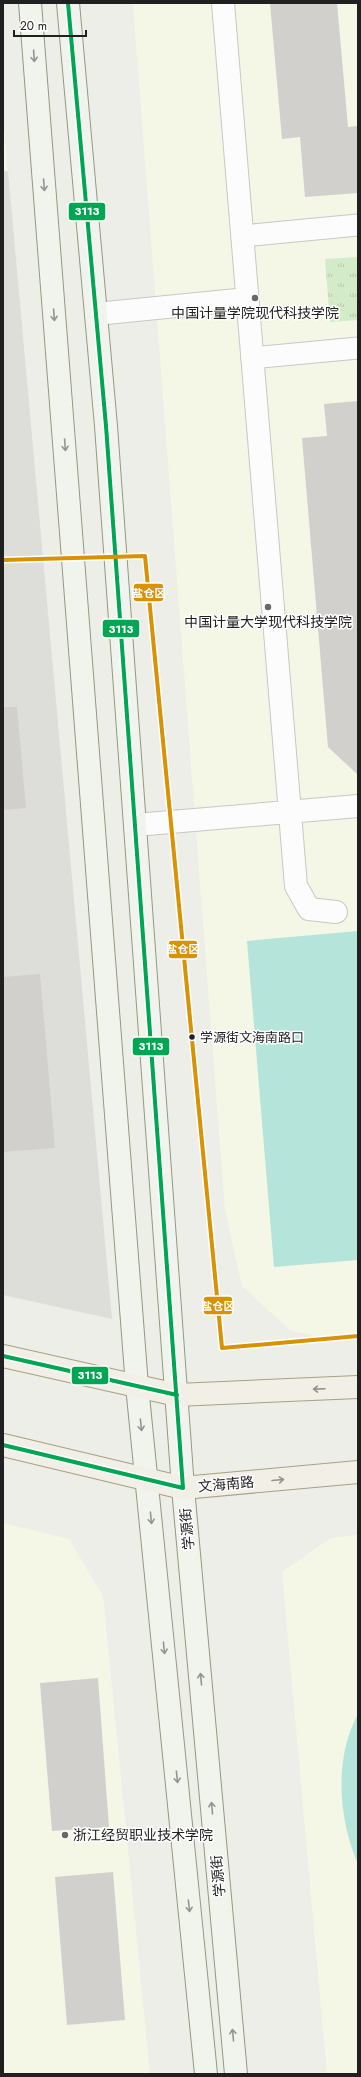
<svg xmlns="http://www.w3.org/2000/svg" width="361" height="2077" font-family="Jost,'Noto Sans SC',sans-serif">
  <defs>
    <pattern id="grass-tufts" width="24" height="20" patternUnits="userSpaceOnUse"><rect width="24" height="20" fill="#d4ebc9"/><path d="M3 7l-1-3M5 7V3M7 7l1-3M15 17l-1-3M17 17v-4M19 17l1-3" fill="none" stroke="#b6c9ac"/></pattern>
  </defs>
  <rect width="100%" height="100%" fill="#eeeee9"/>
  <path fill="#ddddda" d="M3 112 8 171 112 1319 3 1295Z"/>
  <path fill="#f4f7e5" d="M133 3H358V1339L336 1341 291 1331 242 1286 225 1210Z
    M3 112 8 171H3Z
    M3 1523 69 1539 103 1596 150 2074H3Z
    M358 1535V2074H327L282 1572 331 1538Z"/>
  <path fill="url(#grass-tufts)" d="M358 257V320L330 322 325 259Z"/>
  <path fill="#b5e5da" d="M358 931V1260L274 1267 247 941Z
    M358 1714V1864C338 1818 334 1758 358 1714Z"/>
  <path fill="#d1d0cc" d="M270 3H337L348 127 358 126V193L305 197 300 137 282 139Z
    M358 401V775L328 747 302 438 327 436 324 404Z
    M3 707H17L26 808 3 810Z
    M40 974 55 1148 3 1152V977Z
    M98 1678 109 1827 52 1831 40 1683Z
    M113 1872 125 2020 67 2025 55 1877Z"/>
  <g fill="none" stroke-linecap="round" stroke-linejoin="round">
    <defs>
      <path id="pedestrian" d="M242 236 358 225
        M252 358 358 348"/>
      <path id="minor" d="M223 3 296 886 309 909 336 912
        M96 314 247 299
        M135 825 358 806"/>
      <path id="secondary" d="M30 3 137 1386 206 2074
        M68 3 106 426 183 1488 236 2074"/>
      <path id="primary" d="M3 1356 177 1395 358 1387
        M3 1445 183 1488 358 1472"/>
    </defs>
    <use href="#pedestrian" stroke="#c7c7c5" stroke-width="23"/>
    <use href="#minor" stroke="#c7c7c5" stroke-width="24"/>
    <use href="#secondary" stroke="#929980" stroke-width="24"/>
    <use href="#primary" stroke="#a5a185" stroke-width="24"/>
    <use href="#pedestrian" stroke="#fcfcfc" stroke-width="21"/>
    <use href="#minor" stroke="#fcfcfc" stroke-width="22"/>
    <use href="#secondary" stroke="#f1f4ec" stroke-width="22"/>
    <use href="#primary" stroke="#f1efe6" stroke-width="22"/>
    <defs>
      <path id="bus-1" d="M3 1356 177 1395
        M3 1445 183 1488 106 426 68 3"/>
      <path id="bus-2" d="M3 560 145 556 222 1348 358 1336"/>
    </defs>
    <use href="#bus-1" stroke="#fff" stroke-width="7"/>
    <use href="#bus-2" stroke="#fff" stroke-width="7"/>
    <use href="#bus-1" stroke="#00a651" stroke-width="4"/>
    <use href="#bus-2" stroke="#d79205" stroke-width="4"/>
  </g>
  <defs><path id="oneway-shaft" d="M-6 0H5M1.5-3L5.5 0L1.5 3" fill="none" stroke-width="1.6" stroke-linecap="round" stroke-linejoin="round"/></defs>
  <g stroke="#939590">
    <use href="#oneway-shaft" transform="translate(34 56) rotate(86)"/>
    <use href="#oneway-shaft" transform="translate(44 185) rotate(86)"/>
    <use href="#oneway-shaft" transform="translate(54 315) rotate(86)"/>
    <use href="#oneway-shaft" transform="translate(65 445) rotate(86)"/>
    <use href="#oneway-shaft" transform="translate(141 1425) rotate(84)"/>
    <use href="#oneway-shaft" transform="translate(151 1518) rotate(84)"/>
    <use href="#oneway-shaft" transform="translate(164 1648) rotate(84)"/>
    <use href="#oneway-shaft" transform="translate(201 1679) rotate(-95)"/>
    <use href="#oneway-shaft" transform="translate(177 1777) rotate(84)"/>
    <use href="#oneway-shaft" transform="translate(212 1808) rotate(-95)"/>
    <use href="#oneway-shaft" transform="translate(189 1906) rotate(84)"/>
    <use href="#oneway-shaft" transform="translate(233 2035) rotate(-95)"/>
  </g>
  <g stroke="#93928d">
    <use href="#oneway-shaft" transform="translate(319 1389) rotate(178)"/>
    <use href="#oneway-shaft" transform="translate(278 1480) rotate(-5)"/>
  </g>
  <g fill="#686866" stroke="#fff" stroke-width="1.5">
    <circle cx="255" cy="298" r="4"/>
    <circle cx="268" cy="607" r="4"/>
    <circle cx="65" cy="1835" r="4"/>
  </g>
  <circle fill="#202020" stroke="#fff" stroke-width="1.5" cx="192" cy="1037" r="3.5"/>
  <g text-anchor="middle" stroke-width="3" stroke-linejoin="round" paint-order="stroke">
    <g font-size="13" fill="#202020" stroke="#fff" text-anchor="start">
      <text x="200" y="1042">学源街文海南路口</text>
    </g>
    <g font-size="14" fill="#202020" stroke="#fff">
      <text x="255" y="318">中国计量学院现代科技学院</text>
      <text x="268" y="627">中国计量大学现代科技学院</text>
      <text x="73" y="1840" text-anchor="start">浙江经贸职业技术学院</text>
    </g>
    <g font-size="14" fill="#202020" stroke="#fff">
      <text transform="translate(226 1484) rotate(-5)" y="5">文海南路</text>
      <text transform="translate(187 1529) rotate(-95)" y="5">学源街</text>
      <text transform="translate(218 1876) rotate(-95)" y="5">学源街</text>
    </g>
  </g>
  <g stroke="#fff" stroke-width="1.5">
    <rect x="68" y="202" width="38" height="19" rx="4" fill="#00a651"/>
    <rect x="133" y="583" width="31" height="19" rx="4" fill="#d79205"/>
    <rect x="102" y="619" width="38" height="19" rx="4" fill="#00a651"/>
    <rect x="168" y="940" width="30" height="19" rx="4" fill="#d79205"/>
    <rect x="132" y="1037" width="38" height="19" rx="4" fill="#00a651"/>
    <rect x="203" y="1296" width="30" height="19" rx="4" fill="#d79205"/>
    <rect x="71" y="1366" width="38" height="19" rx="4" fill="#00a651"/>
  </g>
  <g font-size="11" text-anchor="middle" font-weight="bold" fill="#fff">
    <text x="87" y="215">3113</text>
    <text x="149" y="597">盐仓区</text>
    <text x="121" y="633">3113</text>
    <text x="183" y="953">盐仓区</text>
    <text x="151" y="1050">3113</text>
    <text x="218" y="1310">盐仓区</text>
    <text x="90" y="1379">3113</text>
  </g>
  <rect width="361" height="2077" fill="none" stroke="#202020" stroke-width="8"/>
  <path d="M14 30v6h72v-6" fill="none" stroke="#202020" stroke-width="2"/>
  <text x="20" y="30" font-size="12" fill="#202020" stroke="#ffffff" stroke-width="3" paint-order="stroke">20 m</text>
</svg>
